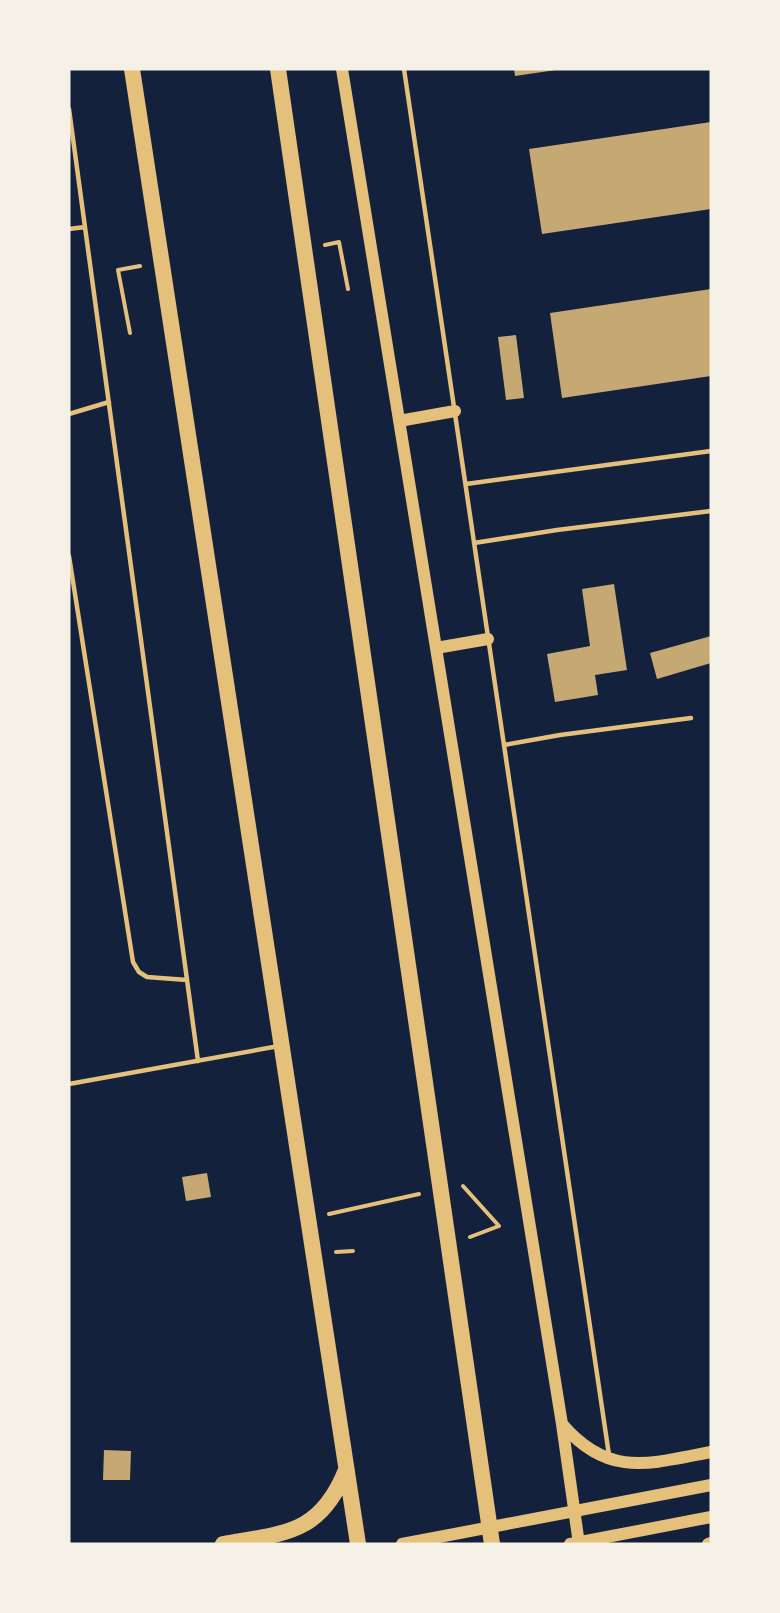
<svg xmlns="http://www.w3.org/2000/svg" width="780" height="1613" font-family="Helvetica,sans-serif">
  <rect width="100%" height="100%" fill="#14213d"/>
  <path fill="#c6a872" d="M514 69H555L556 70 515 76Z
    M711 122V209L542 234 529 149Z
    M711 289V376L562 398 550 313Z
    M516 335 524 398 506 400 498 337Z
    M614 584 627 670 595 675 598 695 555 702 547 654 590 646 582 589Z
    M711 636V663L657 679 650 653Z
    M207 1173 211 1197 186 1201 182 1177Z
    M104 1450 131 1451 130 1480H103Z"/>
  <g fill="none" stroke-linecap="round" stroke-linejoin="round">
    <path stroke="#e5c07b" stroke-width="4" d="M325 245 339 242 348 289
      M130 333 118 270 140 266
      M463 1186 499 1226 470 1237
      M329 1214 419 1194
      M336 1252 353 1251"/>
    <path stroke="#e5c07b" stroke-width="4.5" d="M404 69 609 1455
      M69 109 198 1061
      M69 229 85 227
      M69 414 109 402
      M466 484 711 451
      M474 543 557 530 711 511
      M69 556 133 962 139 972 147 977 187 980
      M504 745 560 735 691 718
      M69 1084 279 1046"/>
    <path stroke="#e5c07b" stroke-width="12" d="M342 69 562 1424 579 1544
      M399 421 455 411
      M436 648 488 639
      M562 1424C608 1478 649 1464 711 1452
      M402 1544 711 1485
      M570 1544 711 1517
      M708 1544 711 1543"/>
    <path stroke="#e5c07b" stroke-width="16" d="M132 69 358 1544
      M278 69 492 1544
      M223 1544C284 1533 320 1535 346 1470"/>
  </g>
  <rect width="780" height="1613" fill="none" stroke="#f6f1e7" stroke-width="141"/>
</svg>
